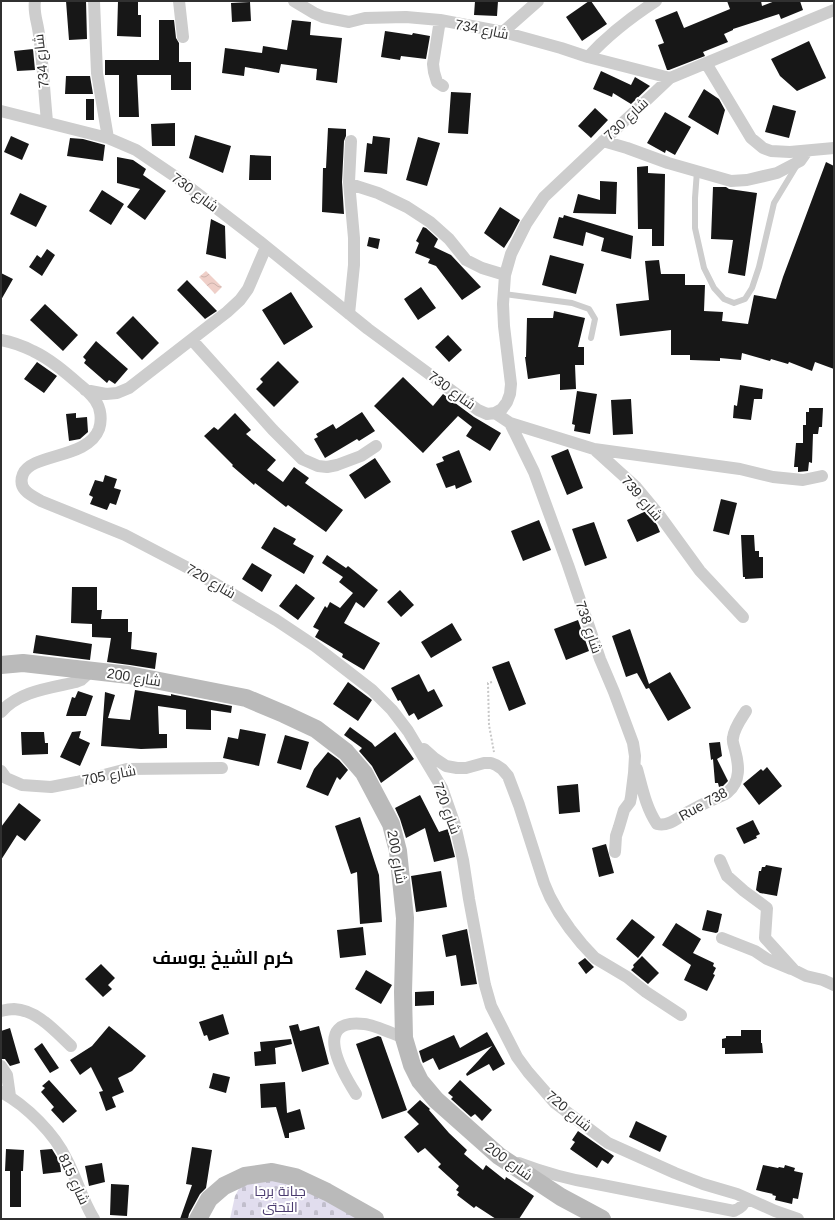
<svg xmlns="http://www.w3.org/2000/svg" width="835" height="1220" font-family="Arial,Cairo,sans-serif">
  <defs>
    <pattern id="cemetery-stones" width="16" height="16" patternUnits="userSpaceOnUse"><rect width="16" height="16" fill="#e1ddee"/><path d="M2 7V4a2 2 0 0 1 4 0v3zM10 15v-3a2 2 0 0 1 4 0v3z" fill="#c1becc"/></pattern>
    <pattern id="water-waves" width="16" height="10" patternUnits="userSpaceOnUse"><rect width="16" height="10" fill="#efcfc8"/><path d="M0 5q4-4 8 0t8 0" fill="none" stroke="#cdb2ac"/></pattern>
  </defs>
  <rect width="100%" height="100%" fill="#fff"/>
  <path fill="url(#cemetery-stones)" d="M255 1180 294 1181 362 1219H230L235 1196 241 1185Z"/>
  <path fill="url(#water-waves)" d="M206 271 222 287 215 294 199 277Z"/>
  <path fill="#171717" d="M66 1H86L87 39 69 40Z
    M118 1H138V15H141V37L117 36Z
    M475 1H498L497 16 474 15Z
    M589 1H591L607 24 582 41 566 17Z
    M727 1H761L762 6 775 1H800L803 10 781 19 779 14 733 29V30L724 34 728 42 703 52 705 56 669 70H667L658 45 664 43 655 20 677 11 684 28 730 9Z
    M250 2 251 21 232 22 231 3Z
    M159 20H174L176 38 179 43V62H191V90H171V75H137L139 117H119V75H105V60H159Z
    M292 20 311 22 310 35 342 38 337 83 316 80 317 69 281 64 279 73 245 67 244 76 222 73 225 48 262 53 263 46 287 50Z
    M385 31 412 35 413 33 430 36 426 59 401 56 400 60 381 57Z
    M809 41 826 78 797 91 780 76 771 59Z
    M33 49 35 70 17 71 14 51Z
    M601 71 631 85 635 77 650 86 631 104 613 93 612 97 593 89Z
    M66 76H90L93 94H65Z
    M704 89 719 99 725 110 718 135 688 117Z
    M451 92 471 93 468 134 448 133Z
    M86 99H94V120H86Z
    M773 105 796 111 789 138 765 132Z
    M595 108 608 120 591 138 578 126Z
    M665 112 691 127 675 155 666 150 665 153 647 143Z
    M175 123V146H152L151 124Z
    M328 128 346 129V136L344 141 342 182 344 214 322 212 323 168H326Z
    M195 135 231 146 223 173 189 158Z
    M11 136 29 144 22 160 4 152Z
    M373 136 390 138 387 174 364 172 367 143 372 144Z
    M418 137 440 143 427 186 406 180Z
    M70 138 83 139 105 145 103 161 67 156Z
    M250 155 271 156V180H249Z
    M117 157 133 160 146 169 143 175 166 191 145 220 127 207 140 189 117 183Z
    M826 162 834 166V369L815 362 812 371 789 362 788 364 771 359 770 361 742 353 741 360 720 358V361L690 360V355H671V330L620 336 616 304 649 300 645 261 659 260 661 274H685V285H705L704 311 723 312 722 321 748 324 754 295 776 299 783 277Z
    M648 166V173L665 174 664 246H652V229H638L637 167Z
    M600 181 617 182 616 214 573 213 578 194 600 200Z
    M713 187H726L729 189 757 193 745 276 728 273 733 240 711 239Z
    M102 190 124 204 111 225 89 211Z
    M20 193 47 206 36 227 10 214Z
    M500 207 520 220 511 237 504 248 484 233Z
    M564 215 633 236 631 259 601 251 604 238 586 232 583 246 553 238 559 217 563 218Z
    M211 219 225 226 226 259 206 254Z
    M423 227 426 228 438 239 434 247 451 255 481 287 462 300 436 266 428 263 430 259 415 253 419 243 416 241Z
    M369 237 380 239 378 249 367 246Z
    M47 249 55 255 42 276 29 267 37 255 41 258Z
    M550 255 584 264 576 294 542 285Z
    M1 273 13 279 1 300Z
    M187 280 217 311 205 319 177 290Z
    M421 287 436 308 418 320 404 299Z
    M291 292 313 327 284 345 262 310Z
    M45 304 78 335 63 351 30 320Z
    M554 311 585 318 578 347H584V365H575L576 389 560 390V374L528 379 525 357H526L527 318H553Z
    M133 316 159 343 142 360 116 333Z
    M448 335 462 350 449 362 435 347Z
    M96 341 128 369 115 384 109 380 107 383 84 363 86 360 83 357Z
    M278 361 299 382 274 407 256 389 263 382 260 379Z
    M37 362 57 376 44 393 24 379Z
    M403 377 433 406 443 394 474 417 501 433 490 451 466 436 472 427 458 416 423 453 374 406Z
    M740 385 763 389 762 399H754L751 420 733 418 734 405 737 406Z
    M577 391 597 394 590 434 574 431 575 425 572 424Z
    M631 399 633 434 613 435 611 400Z
    M809 408H823L822 427H819L818 434H813L812 463 809 462 808 471 798 472V467H794L796 443H803V425H806V412H809Z
    M362 412 375 431 359 441 357 439 325 458 314 439 318 437 316 434 333 424 336 429Z
    M76 413V418L87 417 88 432 80 439 69 441 66 414Z
    M235 413 251 430 246 434 276 460 267 470 283 482 294 467 309 478 305 483 343 510 326 532 288 505 286 507 255 483 254 485 232 466 233 465 204 436 214 427 218 430Z
    M568 449 583 488 567 495 551 456Z
    M459 450 472 482 456 489 455 485 446 488 436 464 444 461 442 457Z
    M375 458 391 482 365 499 349 475Z
    M105 475 117 479 114 488 121 490 116 505 110 503 107 510 90 504 93 497 89 495 95 480 103 482Z
    M721 499 737 503 729 535 713 531Z
    M646 511 657 525 660 532 637 542 627 520Z
    M539 520 551 550 523 561 511 531Z
    M594 522 607 558 585 566 572 529Z
    M274 527 296 539 293 544 314 556 304 574 261 548Z
    M741 535H754L755 551H759V557H763V578L745 579V577H743Z
    M327 555 346 568 348 566 378 590 364 608 356 602 344 623 380 643 364 670 342 657 343 654 315 637 319 630 313 627 325 606 327 608 330 602 340 608 353 593 339 582 343 577 322 563Z
    M252 563 272 575 262 592 242 579Z
    M296 584 315 598 298 620 279 606Z
    M72 587H97V610H102L101 619H128V632H132L131 649 157 653 155 669 130 665 107 662 111 638 92 637V624L71 623Z
    M400 590 414 605 401 617 387 602Z
    M578 620 589 651 566 660 554 629Z
    M452 623 462 640 431 658 421 642Z
    M630 629 649 684 670 672 691 708 668 721 649 688 646 689 637 673 626 677 612 636Z
    M36 635 92 644 90 660 33 653Z
    M509 661 526 704 509 711 492 667Z
    M419 674 428 692 434 689 443 706 418 720 414 713 409 716 400 700 398 701 391 688Z
    M348 682 372 700 358 721 333 704Z
    M135 690 171 696V694L175 695 232 706 231 713 211 710V730L186 729V710L158 706 159 734H167V748L141 749 101 746 105 692 115 695 108 718 130 720Z
    M78 691 93 696 86 716H66L72 697 75 698Z
    M350 727 372 743 375 747 395 732 414 759 381 783 372 766 359 751 362 748 344 735Z
    M240 729 266 734 259 766 223 758 228 737 238 739Z
    M81 731 79 738 90 743 80 766 60 757 72 732Z
    M21 732H44L45 743H48V754L22 755Z
    M285 735 309 742 301 770 277 763Z
    M720 742 722 756 717 759 728 781 723 786 719 787 718 783H715L713 759 711 760 709 743Z
    M328 752 339 760 348 770 340 780 337 777 328 796 306 787 314 769Z
    M767 767 782 786 759 805 743 784 761 769 763 771Z
    M578 784 580 812 559 814 557 786Z
    M420 795 439 832 448 829 455 857 434 862 425 828 406 838 400 819 395 808Z
    M19 803 41 820 25 841 17 835 1 860V827Z
    M360 817 379 875 382 922 360 924 357 872 351 874 335 826Z
    M753 820 760 834 756 836 757 838 744 844 736 828Z
    M606 844 614 873 599 877 592 848Z
    M766 865 782 868 777 896 760 893 756 890 759 871H761L762 867H765Z
    M441 871 447 907 416 912 411 876Z
    M707 910 722 914 718 932 716 933 702 930Z
    M632 919 655 937 638 958 616 939Z
    M676 923 701 939 693 953 714 963 713 966 716 968 713 974 715 975 707 991 684 980 691 965 662 945Z
    M363 927 366 955 340 958 337 930Z
    M467 929 477 984 461 986 456 955 446 957 442 935Z
    M642 956 659 973 648 984 631 970 634 967 633 965Z
    M585 958 594 967 586 974 578 963Z
    M101 964 115 978 108 985 112 989 103 997 85 979Z
    M366 970 392 985 381 1004 355 989Z
    M434 991V1005L415 1006V992Z
    M223 1014 229 1034 209 1041 207 1035 204 1036 199 1022Z
    M298 1024 300 1031 319 1026 329 1064 302 1072 289 1026Z
    M109 1026 146 1056 132 1071 118 1078 124 1092 112 1097 116 1107 106 1111 99 1092 103 1091 91 1067 80 1075 70 1060 92 1046Z
    M10 1028 20 1063 10 1066 5 1059H1V1031Z
    M741 1030H761V1043H762L763 1053 725 1054V1048H722V1039L726 1038V1036H741Z
    M487 1032 505 1064 493 1071 489 1064 467 1076 466 1074 492 1046 439 1070 433 1058 423 1063 422 1061 419 1051 454 1035 460 1048Z
    M378 1036 381 1037 407 1110 382 1119 356 1044Z
    M291 1039 292 1044 275 1048 276 1064 255 1066 254 1052 261 1051 260 1042Z
    M42 1043 59 1068 50 1073 34 1049Z
    M213 1073 230 1077 226 1093 209 1088Z
    M49 1080 77 1111 63 1123 51 1110 54 1107 41 1092 45 1088 42 1086Z
    M460 1080 492 1110 482 1121 475 1114 471 1117 451 1099 453 1097 448 1093Z
    M285 1082 287 1113 300 1109 305 1129 289 1133V1138H285L276 1107 261 1108 260 1084Z
    M420 1100 430 1109 429 1110 449 1133 467 1150 464 1154 483 1170 486 1165 505 1180 506 1177 534 1196 519 1219H496L476 1206 474 1208 457 1195 459 1192 456 1190 459 1186 438 1167 441 1164 425 1148 418 1153 404 1137 419 1124 407 1112Z
    M636 1121 667 1136 660 1152 629 1137Z
    M578 1131 614 1156 608 1164 602 1160 597 1168 570 1149 575 1142 572 1140Z
    M192 1147 212 1150 206 1188 200 1194 189 1214 188 1219H180L192 1185 186 1184Z
    M6 1149 24 1150 23 1171H21V1207H10V1171H5Z
    M52 1149 60 1162 61 1172 43 1174 40 1150Z
    M102 1163 105 1182 89 1186 85 1166Z
    M763 1165 778 1168 779 1167 784 1168 785 1165 795 1168 794 1171 803 1173 798 1199 793 1198 792 1204 775 1200 776 1196 772 1195 773 1194 756 1190Z
    M111 1184 129 1185 127 1216 110 1215Z"/>
  <g fill="none" stroke-linecap="round" stroke-linejoin="round">
    <path stroke="#c7c7c7" stroke-width="2" stroke-dasharray="2 2" stroke-linecap="butt" d="M492 682 488 683 489 725 494 752"/>
    <path stroke="#cdcdcd" stroke-width="6" d="M697 171 695 198V228L704 268 714 288 724 299 734 303 745 299 752 288 759 267 774 203 797 165
      M504 294 572 303 589 309 595 319 591 338"/>
    <path stroke="#cdcdcd" stroke-width="12" d="M35 1C33 13 38 23 39 35 43 63 44 92 47 121
      M94 1 97 73 108 138
      M179 1 183 37
      M294 1 314 13 323 17 349 22 365 18 406 17 440 20 503 32 561 48 588 57 670 78
      M440 20 433 64 434 72 437 82 443 86
      M503 32 538 1
      M588 57C606 37 633 16 656 1
      M706 63 751 138 763 148 771 151 790 152 834 148
      M1 111 108 138 136 150 176 177 259 241 368 329 478 410 487 414 495 413 502 409 507 402 510 394 511 384 504 326 503 304 505 275 511 254 526 224 544 197 670 78 834 10
      M603 141 627 148 668 163 731 181 747 180 777 173 800 161 807 151
      M350 184 378 193 407 207 430 222 449 239 466 260 482 268 505 275
      M349 314 354 265V238L349 182 351 141
      M1 340C12 342 23 346 33 351 50 359 65 372 80 385 85 389 91 394 95 400 101 408 102 420 99 429 88 459 32 453 23 474 17 489 30 495 41 501L125 535 192 570 276 620 315 646 372 690 392 710 408 731 442 788 455 825 463 860 469 899 485 985 491 1006 517 1057 528 1072 555 1103 608 1143 675 1173 703 1184 737 1194 746 1198C744 1205 741 1208 734 1211L592 1183C566 1179 543 1172 519 1163
      M192 340 273 430 302 459 318 466 327 467 337 465 361 456 376 446
      M85 390 106 394 117 393 129 388 227 312 240 300 248 289 266 247
      M495 413 510 423 534 472 568 565 600 659 614 692 633 743 635 756 634 773 631 797 630 802 624 810 619 827 616 836 615 852
      M510 423 594 449 636 487 660 516 700 571 743 617
      M594 449 740 469 773 477 803 480 822 476
      M1 712C19 691 50 688 76 682L81 680 92 670
      M424 749 434 758 446 766 457 768H466L484 763H491L496 765 502 769 508 776 519 805 544 883 550 897 559 913 570 929 582 944 595 958 627 977 646 992 681 1015
      M637 769C642 787 646 808 657 824 670 827 679 816 690 811 697 807 705 803 712 800 717 797 724 796 728 792 741 781 739 765 735 750 734 746 732 741 733 738 734 728 741 719 746 711
      M1 771 6 778 22 785 51 787 77 782 127 769 222 768
      M720 860 727 876 744 891 767 908 765 938 794 970 806 976 823 980 834 985
      M722 938 755 951 767 959 791 969
      M1 1011C5 1010 10 1009 14 1009 37 1010 55 1031 71 1046
      M1 1066 7 1075 10 1096
      M1 1092C26 1105 55 1134 67 1160 77 1179 82 1200 94 1219
      M356 1094C342 1072 311 1018 364 1024 375 1025 393 1034 404 1038
      M746 1198 775 1211 798 1219"/>
    <path stroke="#bababa" stroke-width="18" d="M1 665 23 663 129 675 246 698 284 714 316 729 346 752 364 773 391 824 398 851 405 918 403 992 404 1038 412 1065 420 1081 436 1100 499 1156 561 1197 602 1219
      M198 1219 209 1199 224 1186 245 1176 272 1172 295 1177 327 1192 375 1219"/>
  </g>
  <g text-anchor="middle" stroke-width="4" stroke-linejoin="round" paint-order="stroke">
    <g font-size="14" fill="#303030" stroke="#fff">
      <text transform="translate(482 29) rotate(11)" y="5">شارع 734</text>
      <text transform="translate(41 61) rotate(-96)" y="5">شارع 734</text>
      <text transform="translate(626 119) rotate(-43)" y="5">شارع 730</text>
      <text transform="translate(195 192) rotate(37)" y="5">شارع 730</text>
      <text transform="translate(452 390) rotate(36)" y="5">شارع 730</text>
      <text transform="translate(642 498) rotate(49)" y="5">شارع 739</text>
      <text transform="translate(211 581) rotate(30)" y="5">شارع 720</text>
      <text transform="translate(589 627) rotate(71)" y="5">شارع 738</text>
      <text transform="translate(134 677) rotate(9)" y="5">شارع 200</text>
      <text transform="translate(109 775) rotate(-11)" y="5">شارع 705</text>
      <text transform="translate(703 804) rotate(-29)" y="5">Rue 738</text>
      <text transform="translate(447 808) rotate(70)" y="5">شارع 720</text>
      <text transform="translate(397 857) rotate(80)" y="5">شارع 200</text>
      <text transform="translate(569 1111) rotate(40)" y="5">شارع 720</text>
      <text transform="translate(509 1161) rotate(36)" y="5">شارع 200</text>
      <text transform="translate(74 1179) rotate(65)" y="5">شارع 815</text>
    </g>
    <g font-size="14" fill="#4a3a6f" stroke="#fff">
      <text x="280" y="1196">جبانة برجا<tspan x="280" dy="16">التحتى</tspan></text>
    </g>
    <g font-size="18" font-weight="bold" fill="#000" stroke="#fff">
      <text x="223" y="964">كرم الشيخ يوسف</text>
    </g>
  </g>
  <rect width="835" height="1220" fill="none" stroke="#303030" stroke-width="4"/>
</svg>
